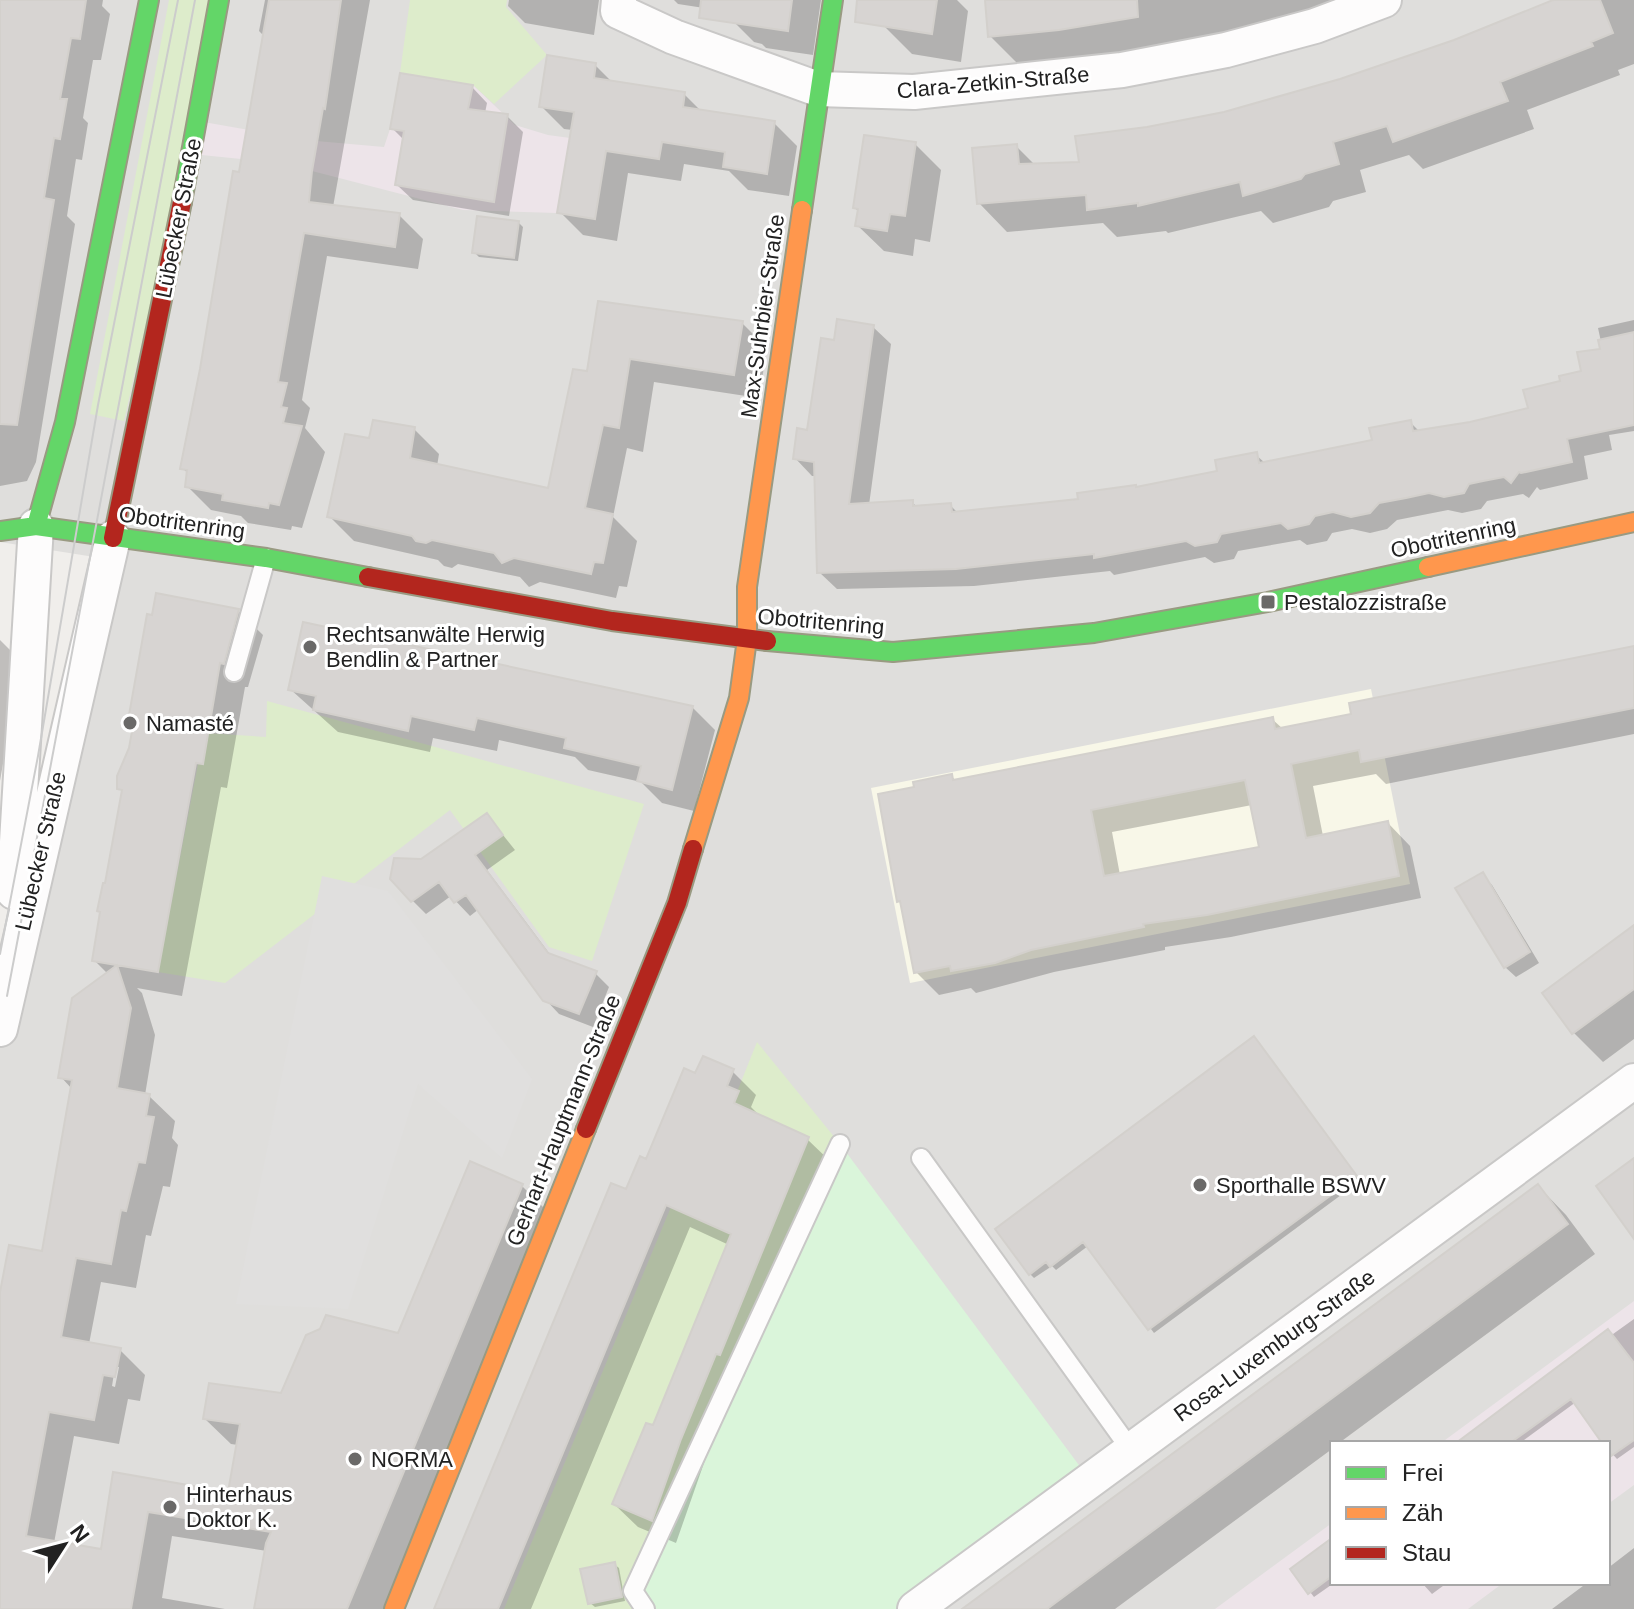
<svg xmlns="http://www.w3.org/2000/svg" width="1634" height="1609" font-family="Helvetica,sans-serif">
  <rect width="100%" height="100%" fill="#f0eeeb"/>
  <path fill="#dfdedc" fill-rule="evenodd" d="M0 0H1634V1609H0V1029L107 559 0 542ZM1332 1443H1608V1583H1332Z"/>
  <path fill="#ede4e9" d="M400 73 473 85 515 125 548 135 607 143 595 219 557 213 463 210 312 171 241 159 192 154 198 121 305 140 384 147 390 129Z
    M1634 1301V1485L1608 1504V1443H1441Z
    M1332 1523V1583H1503L1468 1609H1215Z"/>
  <path fill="#f8f7e8" d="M1371 689 1410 884 910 983 871 788Z"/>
  <path fill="#ddeccb" d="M169 0H219L124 421 90 414Z
    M410 0H507L506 7 547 55 494 104 473 85 400 73Z
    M267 701 644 804 592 961 549 947 450 810 225 983 158 972 204 733 266 737Z
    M757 1042 840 1144 643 1609H504L671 1207 688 1214Z"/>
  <path fill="#daf5da" d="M840 1144 1090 1480 915 1609H643L633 1591Z"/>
  <path fill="#e0dfde" d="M322 876 388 891 532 1079 502 1158 418 1084 348 1309 236 1304Z"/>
  <path fill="#0003" fill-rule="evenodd" d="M0 0H103L102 6 110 14 101 60H93L83 118 88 123 82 160 76 159 67 216 75 224 36 462 27 481 0 486Z
    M265 0H370L333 207 399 215 423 239 418 269 327 256 302 400 310 408 305 428 325 452 302 528 292 526 291 530 248 523 241 516 211 510 187 486 189 474 182 468 240 175 265 37 259 31Z
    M509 0H599L594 35 525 23 508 6Z
    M674 0H821L813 55 766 48 762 44 754 42 729 17 730 12 678 4Z
    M887 0H957L968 11 961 62 912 54 883 25Z
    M987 0H1346L1267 23 1179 44 1089 58 1019 65 990 36Z
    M1559 0H1634V64L1618 70 1620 75 1527 110 1534 129 1423 169 1409 155 1360 170 1366 192 1333 201 1329 207 1273 223 1261 211 1168 233 1166 231 1117 237 1103 223 1007 232 979 203 1016 146 1036 166 1081 164 1147 129 1252 106 1341 81 1454 42Z
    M595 65 613 83 684 94 702 112 774 123 797 146 789 196 748 190 729 171 684 164 681 181 628 173 617 241 583 235 560 212 573 130 564 129 541 106Z
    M472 87 487 103 485 113 507 116 523 132 509 216 413 200 397 185 405 141 392 128Z
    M915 144 941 170 930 242 915 239 913 256 884 251 857 225 859 212 855 208Z
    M518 222 523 227 518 261 479 257 474 252Z
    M600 303 742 323 767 348 759 398 654 382 643 452 627 448 613 517 637 541 627 587 619 586 616 598 540 582 529 587 520 577 458 564 452 568 444 566 438 560 354 541 329 516 371 440 414 429 439 454 437 466 549 491 588 374Z
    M1634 320V431L1609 435 1612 450 1584 456 1588 479 1540 490 1537 487 1529 498 1523 494 1487 501 1481 509 1462 513 1448 510 1397 520 1387 529 1370 533 1352 529 1332 533 1327 541 1307 545 1300 540 1238 551 1234 559 1214 563 1205 557 1114 575 1110 571 974 586 837 589 819 572 816 476H812L795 458 808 432 836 342 873 327 891 344 869 505 912 502 918 508 950 505 959 514 1080 501 1219 472 1256 455 1265 463 1374 441 1411 423 1420 432 1470 424 1530 409 1562 383 1583 372 1603 351 1598 328Z
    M238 611 263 635 248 687H245L227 788 221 787 182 996 137 988 142 993 155 1035 145 1095 149 1096 175 1121 172 1138 178 1145 170 1187 163 1186 151 1236 146 1235 136 1288 101 1282 89 1344 120 1350 145 1375 140 1401 128 1399 119 1444 74 1436 54 1543 102 1551 114 1474 230 1494 238 1445 231 1444 205 1419 283 1395 399 1335 522 1186 547 1211 383 1609H256L267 1551 172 1536 162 1598 225 1609H0V1304L44 1254 72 1089 61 1077 108 974 94 960 123 792 119 788 131 748 136 719 131 714ZM115 1367H119L115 1387 112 1386Z
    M0 640 21 661 0 781Z
    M1634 648V734L1386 784 1376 774 1313 786 1323 836 1388 823 1410 846 1421 898 1231 937 1165 947V950L1054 972 976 993 971 988 939 995 916 972 902 904 899 901 916 789 952 777 956 781 1272 719 1283 729 1354 716ZM1252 805 1261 848 1120 875 1112 832Z
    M290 689 692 707 715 730 694 811 662 803 641 782 588 770 575 757 499 740 497 751 433 738 430 752 338 732Z
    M487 815 515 850 487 870 552 957 595 973 609 987 593 1027 559 1014 545 999 479 909 470 916 451 896 426 914 412 900 422 861Z
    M1482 875 1492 885 1539 963 1516 977 1505 967Z
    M1634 928V1039L1603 1062 1574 1033 1545 994Z
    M1259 1044 1360 1181 1154 1333 1088 1246 1056 1270 1052 1266 1034 1278 1030 1274Z
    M732 1071 756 1095 751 1107 761 1117 807 1139 831 1162 744 1377 740 1376 704 1463 676 1543 638 1527 614 1504 654 1428 729 1245 690 1227 531 1609H436L627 1191 696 1075Z
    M1538 1186 1566 1215 1595 1254 1339 1443H1332V1449L1115 1609H965Z
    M1634 1319V1447L1617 1459 1608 1449V1443H1604L1576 1402 1520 1443H1461Z
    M1332 1540 1334 1583 1314 1597 1292 1569Z
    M1634 1548V1609H1552L1587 1583H1608V1568Z
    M614 1564 619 1568 625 1601 595 1607 590 1603Z
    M1422 1583H1447L1432 1594Z"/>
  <path fill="#d7d4d2" stroke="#d3d0cc" stroke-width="2" fill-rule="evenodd" d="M0 0H86L80 39 71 38 60 99H67L60 139 54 138 44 198 54 200 17 425 0 424Z
    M269 0H341L325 109 323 108 312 171 309 202 400 213 395 247 304 233 278 382 287 383 281 407 287 408 283 423 302 426 279 505 269 503 268 508 222 500 223 494 185 487 187 470 180 469 200 369 233 171 239 172Z
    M701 0H792L788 31 699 18Z
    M857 0H937L932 34 855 22Z
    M985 0H1137L1138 17 1059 30 988 37Z
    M1553 0H1600L1613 33 1591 42 1593 46 1500 82 1508 101 1393 142 1387 126 1333 142 1339 164 1305 174 1301 179 1243 196 1240 182 1138 206V203L1087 210 1086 195 977 204 972 148 1017 144 1019 164 1079 162 1075 136 1147 127 1224 112 1340 79 1454 40Z
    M547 55 596 63 594 78 685 92 683 107 775 121 767 174 723 167 725 152 662 142 659 159 606 151 595 219 557 213 574 112 539 107Z
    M400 73 473 85 468 109 508 114 494 202 395 185 404 131 390 129Z
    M864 135 916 142 905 216 890 214 887 231 855 226 858 209 853 208Z
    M477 216 519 221 514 258 472 253Z
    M598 301 743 321 734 375 630 359 619 428 603 425 585 508 613 514 603 563 594 562 591 574 514 558 502 563 494 553 432 540 426 543 416 541 412 536 327 517 345 434 369 438 373 420 415 427 410 458 548 488 573 369 587 371Z
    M837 319 874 325 849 504 913 500V506L951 503 952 512 1078 499 1077 493 1136 485V487L1217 471 1215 460 1257 452 1259 463 1372 440 1369 428 1411 420 1413 431 1470 422 1528 408 1523 390 1560 381 1559 376 1581 371 1577 352 1600 349 1598 340 1634 332V425L1567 439 1572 462 1521 473 1519 472 1511 483 1504 477 1483 481 1469 484 1464 493 1444 497 1429 493 1406 498 1379 503 1370 513 1351 517 1333 512 1315 516 1309 524 1288 529 1281 523 1221 534 1217 542 1195 546 1186 541 1094 558V554L956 569 817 573 814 462 793 459 797 428 807 430 821 338 834 340Z
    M156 593 239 609 224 664 220 663 203 764 196 763 158 972 92 961 100 912 97 911 103 883H105L122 790 117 789V776L129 748 135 715H129L147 614 152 615Z
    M303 622 693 706 672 790 637 781 641 766 564 748 566 738 512 726 477 718 474 730 411 716 408 731 313 710 316 696 288 690Z
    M1634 646V708L1361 762 1359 750 1291 764 1306 838 1388 821 1399 876 1207 915 1143 924 1144 927 1031 950 995 963 951 971 950 966 914 973 900 901 897 902 878 794 914 787 913 782 952 774 953 780 1273 717 1275 729 1351 714 1349 703ZM1245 780 1259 847 1104 876 1091 810Z
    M487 813 503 835 475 855 548 953 597 971 579 1014 543 1001 466 895 454 903 439 882 411 902 390 879 394 858 421 859Z
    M1483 872 1530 952 1504 968 1455 888Z
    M1634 925V989L1572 1034 1542 993Z
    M117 965 131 1008 117 1088 150 1094 146 1116 154 1117 145 1163 138 1162 126 1211 121 1210 111 1264 76 1258 61 1337 121 1348 115 1377 103 1375 94 1420 49 1412 26 1536 101 1549 113 1472 228 1492 240 1424 203 1419 209 1383 281 1393 306 1335 320 1329 326 1315 398 1333 470 1161 523 1184 347 1609H254L266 1543 271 1532 148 1512 131 1609H0V1292L9 1245 42 1251 72 1080 58 1078 72 998Z
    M1254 1036 1357 1176 1148 1330 1083 1242 1050 1267 1046 1262 1029 1275 995 1229Z
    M703 1056 734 1069 727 1086 739 1091 734 1103 809 1137 720 1355 716 1354 681 1439 652 1521 612 1504 646 1423 653 1425 731 1234 666 1205 498 1609H434L611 1183 626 1189 640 1156 646 1159 684 1068 695 1073Z
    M1634 1158V1239L1596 1186Z
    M1538 1184 1568 1224 1381 1362 1047 1609H962Z
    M1608 1329 1634 1363V1440L1611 1456 1608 1443H1602L1571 1399 1510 1443H1456Z
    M1332 1538V1576L1308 1594 1290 1569Z
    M615 1562 622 1597 588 1604 580 1569Z"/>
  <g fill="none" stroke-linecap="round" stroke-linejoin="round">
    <defs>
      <path id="lane" d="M234 672 266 558
        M921 1158 1131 1450
        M645 1609 633 1591 840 1144"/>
      <path id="street" d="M619 0 618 11 674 37 818 89 914 92 1122 70 1226 50 1315 26 1384 0
        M14 892 36 526
        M0 1029 113 538
        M915 1609 1634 1081"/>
      <path id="fast" d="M182 202 219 0
        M802 210 833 0
        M36 526 65 422 149 0
        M0 531 36 526 266 558 368 577
        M767 641 893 652 1094 633 1268 602 1428 567"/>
      <path id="slow" d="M1428 567 1634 522
        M693 849 739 698 747 639V587L802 210
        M394 1609 586 1129"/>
      <path id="jam" d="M113 538 182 202
        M368 577 612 621 767 641
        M586 1129 677 903 693 849"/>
    </defs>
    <use href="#lane" stroke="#c9c8c7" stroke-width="22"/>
    <use href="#street" stroke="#c9c8c7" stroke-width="38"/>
    <use href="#fast" stroke="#999a82" stroke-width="22"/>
    <use href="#slow" stroke="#999a82" stroke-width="22"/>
    <use href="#jam" stroke="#999a82" stroke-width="22"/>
    <use href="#lane" stroke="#fdfcfc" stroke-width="18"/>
    <use href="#street" stroke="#fdfcfc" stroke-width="34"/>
    <use href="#fast" stroke="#63d668" stroke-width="18"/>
    <use href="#slow" stroke="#ff974d" stroke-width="18"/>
    <use href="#jam" stroke="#b3261e" stroke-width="18"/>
    <path stroke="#ccc" stroke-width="2" d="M0 954 38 756 98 405 178 0
      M7 996C69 664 134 332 195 0"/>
  </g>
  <g fill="#6a6968" stroke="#fff" stroke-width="3">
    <rect x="1260" y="594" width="16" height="16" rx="4"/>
    <circle cx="310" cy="647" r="8"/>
    <circle cx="130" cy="723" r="8"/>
    <circle cx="1200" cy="1185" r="8"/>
    <circle cx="355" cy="1459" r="8"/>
    <circle cx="170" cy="1507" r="8"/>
  </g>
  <g text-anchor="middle" stroke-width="6" stroke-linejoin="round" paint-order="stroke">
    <g font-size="22" fill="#222" stroke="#fff">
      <text transform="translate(993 82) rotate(-5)" y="8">Clara-Zetkin-Straße</text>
      <text transform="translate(178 218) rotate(-79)" y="8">Lübecker Straße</text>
      <text transform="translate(762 316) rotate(-82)" y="8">Max-Suhrbier-Straße</text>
      <text transform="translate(182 522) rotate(8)" y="8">Obotritenring</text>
      <text transform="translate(1453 537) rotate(-12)" y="8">Obotritenring</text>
      <text transform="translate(821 621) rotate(5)" y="8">Obotritenring</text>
      <text transform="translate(40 851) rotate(-77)" y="8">Lübecker Straße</text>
      <text transform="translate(563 1120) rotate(-68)" y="8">Gerhart-Hauptmann-Straße</text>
      <text transform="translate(1274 1345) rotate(-36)" y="8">Rosa-Luxemburg-Straße</text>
    </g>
    <g font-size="22" fill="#222" stroke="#fff" text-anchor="start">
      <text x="1284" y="610">Pestalozzistraße</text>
      <text x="326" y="642">Rechtsanwälte Herwig<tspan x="326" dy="25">Bendlin &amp; Partner</tspan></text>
      <text x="146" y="731">Namasté</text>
      <text x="1216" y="1193">Sporthalle BSWV</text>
      <text x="371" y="1467">NORMA</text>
      <text x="186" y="1502">Hinterhaus<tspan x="186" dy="25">Doktor K.</tspan></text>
    </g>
  </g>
  <rect x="1330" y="1441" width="280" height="144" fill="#ffffff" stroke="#a7a7a7" stroke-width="2"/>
  <rect x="1346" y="1467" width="40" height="12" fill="#63d668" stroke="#a7a7a7" stroke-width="2"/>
  <text x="1402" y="1481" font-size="24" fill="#222222">Frei</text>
  <rect x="1346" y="1507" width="40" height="12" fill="#ff974d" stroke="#a7a7a7" stroke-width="2"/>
  <text x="1402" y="1521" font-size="24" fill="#222222">Zäh</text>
  <rect x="1346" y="1547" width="40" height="12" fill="#b3261e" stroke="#a7a7a7" stroke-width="2"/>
  <text x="1402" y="1561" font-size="24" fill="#222222">Stau</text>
  <g transform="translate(64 1545) rotate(54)" stroke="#ffffff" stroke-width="6" paint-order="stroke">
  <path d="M0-6L14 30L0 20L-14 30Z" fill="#222222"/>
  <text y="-12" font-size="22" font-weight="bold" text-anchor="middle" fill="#222222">N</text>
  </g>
</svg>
